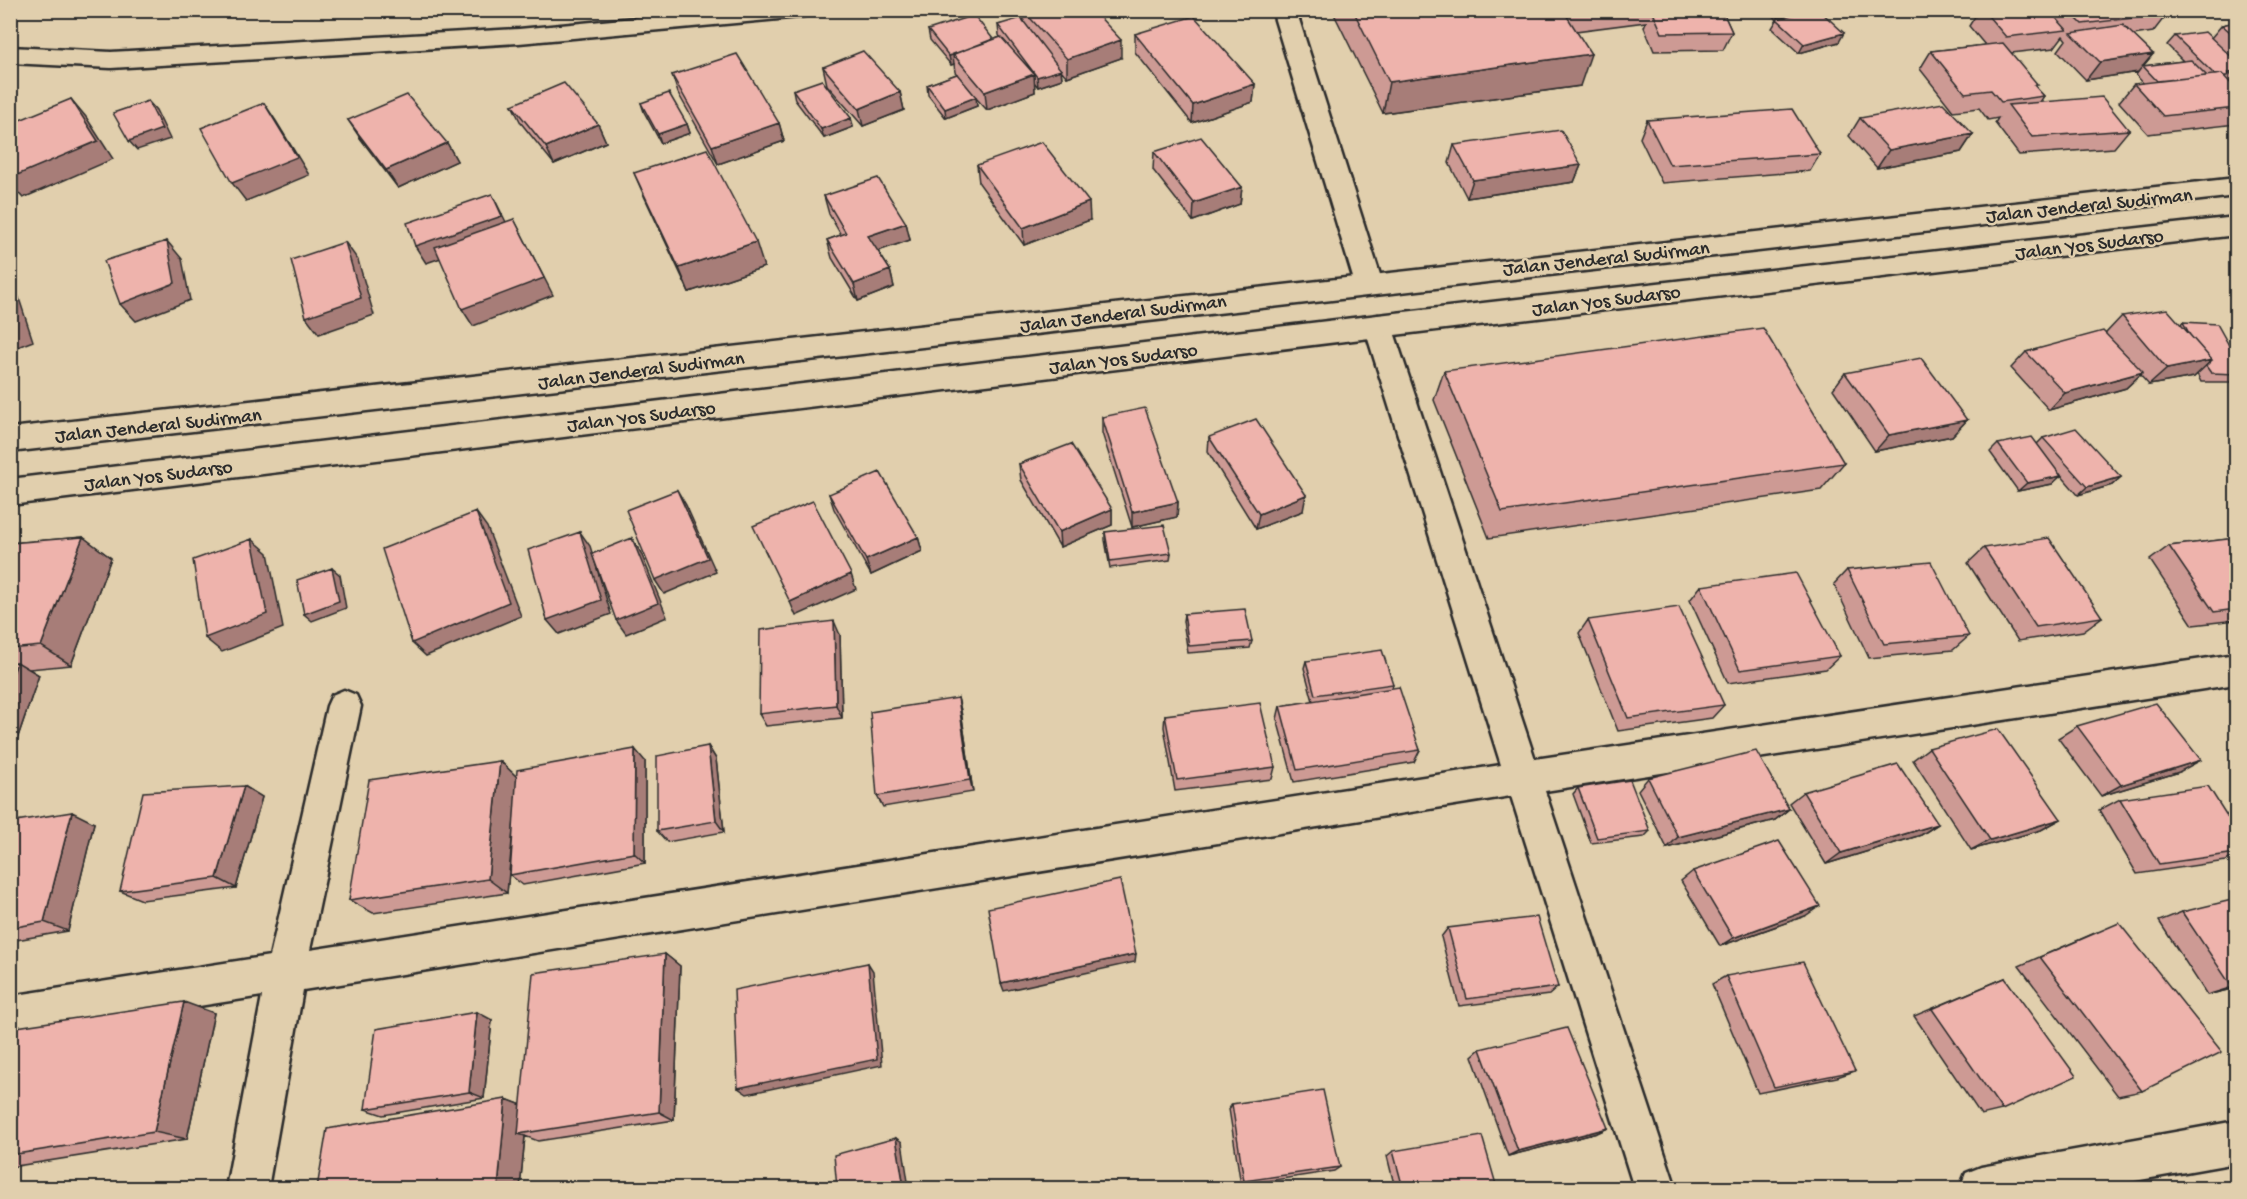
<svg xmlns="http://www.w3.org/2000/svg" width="2247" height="1199" font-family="'Gochi Hand',sans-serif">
  <rect width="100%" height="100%" fill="#e1cfad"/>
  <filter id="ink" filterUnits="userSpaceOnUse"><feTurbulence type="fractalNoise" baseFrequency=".0167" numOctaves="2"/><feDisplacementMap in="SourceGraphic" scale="12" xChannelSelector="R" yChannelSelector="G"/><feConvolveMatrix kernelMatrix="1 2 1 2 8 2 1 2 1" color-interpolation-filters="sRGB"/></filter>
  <g filter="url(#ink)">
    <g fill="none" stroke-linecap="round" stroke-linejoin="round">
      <defs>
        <path id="street" d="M717 10H811L808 15 800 17 519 43 111 68 10 63V47L111 52 519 29Z
          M1272 10H1296L1383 284 1379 291 1369 294 1359 291 1355 284Z
          M1378 315 1388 319 1392 326 1535 759 2236 654V684L1545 791 1676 1188H1634L1511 796 303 990 268 1188H226L262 996 10 1036V996L270 956 327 706 332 695 344 690 356 695 361 706 310 950 1501 765 1364 326 1368 319Z
          M2236 1121V1163L2095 1188H1960L1966 1173 1981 1167Z"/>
        <path id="highway" d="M2236 178V196L10 452V428Z
          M2236 217V235L1378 337 10 505V479L1378 315Z"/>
      </defs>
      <use href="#street" stroke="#2b2b2b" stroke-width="5"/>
      <use href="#highway" stroke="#2b2b2b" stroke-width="5"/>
      <use href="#street" fill="#e1cfad" fill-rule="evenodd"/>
      <use href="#highway" fill="#e1cfad" fill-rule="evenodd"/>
    </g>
    <path fill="#cd9a94" stroke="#2b2b2b" stroke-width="1.5" d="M1023 10 1121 58 1067 77 1061 70 1062 79 1038 87 1034 82 1035 92 987 110 976 98 977 106 946 118 928 95 927 85 957 74 955 72 954 64 951 65 930 40 928 30 993 40 1000 37 999 35 998 25 1024 21Z
      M1332 10H1722L1732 32 1723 50 1654 51 1644 27 1646 22 1576 31 1580 86 1383 113Z
      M1769 10H1840L1822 13 1839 42 1799 53 1772 28 1777 20Z
      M1979 10H2068L2167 14 2153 32 2133 35 2153 54 2143 66 2183 61 2167 45 2175 36 2211 38 2222 25 2236 22V124L2148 134 2119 102 2134 84 2143 83 2136 75 2138 72 2086 80 2058 51 2066 40 2063 36 2054 48 2011 53 2036 88 2044 96 2040 102 2129 130 2114 148 2019 155 1995 123 1998 118 1988 120 1979 108 1953 111 1920 69 1931 51 1985 45 1969 26Z
      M1135 34 1255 84 1253 102 1192 123 1135 52Z
      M823 67 900 92 904 110 863 126 827 85Z
      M672 75 779 123 784 141 718 164 678 93Z
      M793 90 851 118 853 127 824 138 795 100Z
      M641 103 687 124 690 133 661 143 644 112Z
      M512 105 598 124 606 142 554 164 521 123Z
      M1860 118 1973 134 1961 152 1877 168 1849 136Z
      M348 120 447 143 457 161 398 188 360 138Z
      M1647 120 1820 154 1810 171 1662 183 1640 138Z
      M1454 145 1581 165 1574 182 1467 198 1449 163Z
      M1154 152 1242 187 1240 204 1193 221 1153 170Z
      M977 165 1090 220 1024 245 979 183Z
      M634 173 764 267 689 292 645 198Z
      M824 196 906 223 910 240 878 251 890 270 894 287 858 301 832 258 827 240 841 235 829 214Z
      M2236 304V315L2232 308Z
      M2122 316 2181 325 2183 322 2236 358V382H2201L2197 374 2194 377 2149 385 2140 375 2126 388 2049 410 2011 368 2026 352 2106 333Z
      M1444 371 1844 463 1821 490 1489 538 1434 400Z
      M1845 373 1967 420 1952 436 1875 451 1833 389Z
      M1102 417 1178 502 1177 517 1132 527 1102 433Z
      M1209 437 1303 511 1256 529 1208 452Z
      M2043 438 2121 477 2112 485 2078 495 2060 474 2052 484 2018 491 1990 452 1998 444H2037Z
      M1019 464 1112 509V525L1060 547 1021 480Z
      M829 494 918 537 922 551 871 575 834 509Z
      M1105 532 1171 553 1170 560 1110 568 1105 540Z
      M83 537 111 558 71 665 29 669 39 675 10 760V543Z
      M2236 538V620L2193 625 2150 560 2169 546Z
      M1984 548 2102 617 2083 631 2018 641 1968 563Z
      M1847 570 1969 636 1953 650 1869 658 1834 584Z
      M1701 586 1840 656 1826 669 1728 683 1690 600Z
      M1184 614 1252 641 1250 648 1188 653 1183 621Z
      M1588 620 1724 705 1712 718 1618 731 1579 633Z
      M840 635 842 718 766 726 759 714Z
      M1306 661 1393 684 1392 688 1420 750 1414 762 1294 782 1277 719 1280 706 1313 701 1304 668Z
      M958 698 961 711 973 792 883 807 877 796Z
      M1165 715 1275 767 1272 779 1175 791 1164 727Z
      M2077 726 2179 772 2101 796 2058 738Z
      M708 746 716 759 724 832 667 842 657 831Z
      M1929 748 2061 819 2041 830 1971 850 1913 760Z
      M500 761 516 776 645 761V863L523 885 510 875 513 827 507 893 373 913 349 900Z
      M1648 778 1789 809 1775 820 1667 848 1638 790Z
      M244 786 262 797 236 888 142 900 120 891Z
      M1578 788 1650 831 1644 837 1591 843 1573 794Z
      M1803 792 1938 824 1921 835 1826 864 1789 803Z
      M2120 799 2236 830V856L2226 861 2137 874 2099 810Z
      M10 822 94 823 68 931 10 941Z
      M1693 871 1805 916 1720 946 1681 881Z
      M2182 912 2236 988 2207 995 2159 921Z
      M1448 928 1558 987 1549 995 1459 1006 1441 937Z
      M2097 932 2142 1091 2118 1096 2019 966Z
      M665 954 680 966 674 1120 538 1141 525 1136 520 1188 506 1099 521 1105Z
      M1726 976 1855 1071 1837 1077 1758 1093 1712 984Z
      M2005 978 2002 1110 1981 1115 1914 1016Z
      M214 1013 187 1139 10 1167V1028Z
      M492 1020 484 1098 383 1115 365 1109Z
      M1480 1049 1608 1128 1597 1133 1508 1156 1472 1056Z
      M1232 1104 1340 1167 1334 1171 1241 1185 1229 1109Z
      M1393 1151 1497 1188H1395L1387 1156Z"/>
    <path fill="#a77d78" stroke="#2b2b2b" stroke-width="1.5" d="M1782 10H1840L1777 20Z
      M1844 33 1839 42 1799 53 1804 44Z
      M1121 40V58L1067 77V59Z
      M1591 54 1580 86 1383 113 1389 82Z
      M2153 54 2138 72 2086 80 2100 62Z
      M953 55 954 64 951 65 949 56Z
      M1061 70 1062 79 1038 87 1037 77Z
      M1034 74 1035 92 987 110 985 92Z
      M1255 84 1253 102 1192 123 1193 105Z
      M900 92 904 110 863 126 859 109Z
      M976 97 977 106 946 118 945 109Z
      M71 99 86 117 113 159 23 198 10 184V178Z
      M148 101 156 110 170 139 137 150 129 141Z
      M264 103 276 121 309 175 246 201 232 183Z
      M851 118 853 127 824 138 821 129Z
      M779 123 784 141 718 164 712 146Z
      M598 124 606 142 554 164 546 147Z
      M687 124 690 133 661 143 658 134Z
      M1973 134 1961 152 1877 168 1889 150Z
      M447 143 457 161 398 188 386 170Z
      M1581 165 1574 182 1467 198 1473 180Z
      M1242 187 1240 204 1193 221 1194 203Z
      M492 194 512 234 426 263 415 246Z
      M1089 202 1090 220 1024 245 1023 228Z
      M514 219 553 295 473 326 462 309Z
      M906 223 910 240 872 253 868 236Z
      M167 241 182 259 190 300 136 321 120 304Z
      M345 242 358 260 374 315 319 334 306 317Z
      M756 242 764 267 689 292 679 268Z
      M890 270 894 287 858 301 854 284Z
      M10 277 13 280 33 341 10 350Z
      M2212 360 2194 377 2149 385 2167 369Z
      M2143 372 2126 388 2049 410 2065 393Z
      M1967 420 1952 436 1875 451 1889 435Z
      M2061 476 2052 484 2018 491 2027 483Z
      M2121 477 2112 485 2078 495 2087 487Z
      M677 490 686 505 716 572 664 594 655 580Z
      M1306 495 1303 511 1256 529 1259 514Z
      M1178 502 1177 517 1132 527V512Z
      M1112 509V525L1060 547 1059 532Z
      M476 512 487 527 521 616 426 656 412 643Z
      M580 532 590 546 611 614 559 634 547 620Z
      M83 537 111 558 71 665 41 646Z
      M918 537 922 551 871 575 866 560Z
      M632 538 641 553 667 617 626 634 616 620Z
      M252 539 268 553 283 628 222 652 205 638Z
      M332 568 340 575 346 608 312 621 304 614Z
      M851 574 856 589 796 616 790 602Z
      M834 621 840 635 842 718 836 705Z
      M17 662 39 675 10 760V682Z
      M958 698 961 711 973 792 970 780Z
      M708 746 716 759 724 832 716 821Z
      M635 749 645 761V863L634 853Z
      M2201 760 2179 772 2101 796 2121 785Z
      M500 761 518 778 507 893 488 879Z
      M244 786 262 797 236 888 217 878Z
      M1789 809 1775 820 1667 848 1678 837Z
      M72 812 94 823 68 931 44 922Z
      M2061 819 2041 830 1971 850 1990 840Z
      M1938 824 1921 835 1826 864 1841 853Z
      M1820 906 1805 916 1720 946 1733 938Z
      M665 954 680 966 674 1120 659 1112Z
      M1136 954 1135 962 1004 991 1001 983Z
      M868 963 873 971 882 1065 747 1094 738 1088Z
      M2236 986V988L2207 995Z
      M184 1002 214 1013 187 1139 154 1132Z
      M477 1012 492 1020 484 1098 469 1092Z
      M506 1099 527 1107 518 1134 525 1136 520 1188H498Z
      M1608 1128 1597 1133 1508 1156 1518 1151Z
      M896 1138 902 1142 909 1188H904Z"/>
    <path fill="#eeb3ac" stroke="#2b2b2b" stroke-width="1.5" d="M1023 10H1093L1121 40 1067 59Z
      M1353 10H1563L1591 54 1389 82Z
      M1577 10H1599L1579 13Z
      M1652 10H1722L1732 32 1662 33Z
      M1810 10H1819L1844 33 1804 44 1777 19Z
      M1983 10H2049L2067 30 2006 37Z
      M2068 10H2163L2167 14 2082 24Z
      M974 15 993 39 949 56 928 30Z
      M1194 16 1255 84 1193 105 1135 34Z
      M1021 18 1061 70 1037 77 998 25Z
      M2236 22V37L2222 25Z
      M2123 25 2153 54 2100 62 2071 33Z
      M2205 32 2236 61V72L2229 73 2227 76H2224L2222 74 2215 75 2175 36Z
      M1001 37 1034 74 985 92 953 54Z
      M2003 43 2038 85H2034L2044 96 2001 102 1991 90 1965 93 1931 51Z
      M863 51 900 92 859 109 823 67Z
      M737 54 779 123 712 146 672 75Z
      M2191 60 2207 76 2157 81 2143 66Z
      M2236 72V80L2229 73Z
      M957 74 976 97 945 109 927 85Z
      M2222 74 2236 89V108L2163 116 2134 84Z
      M822 80 851 118 821 129 793 90Z
      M564 83 598 124 546 147 512 105Z
      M669 93 687 124 658 134 641 103Z
      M407 95 447 143 386 170 348 120Z
      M2102 97 2129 130 2032 137 2008 105Z
      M71 99 98 141 10 178V124Z
      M148 101 162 129 129 141 113 113Z
      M264 103 297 157 232 183 201 128Z
      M1943 103 1973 134 1889 150 1860 118Z
      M1792 109 1820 154 1670 165 1647 120Z
      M1561 130 1581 165 1473 180 1454 145Z
      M1201 137 1242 187 1194 203 1154 152Z
      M1042 142 1089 202 1023 228 977 165Z
      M707 149 756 242 679 268 634 173Z
      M878 178 906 223 868 236 890 270 854 284 827 240 846 233 824 196Z
      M492 194 502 216 415 246 407 223Z
      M514 219 544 278 462 309 435 247Z
      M167 241 175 283 120 304 104 261Z
      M345 242 361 298 306 317 291 260Z
      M2167 309 2212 360 2167 369 2122 316Z
      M10 310 15 324 10 326Z
      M2183 322 2217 324 2236 358V374L2211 373 2206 366 2212 360 2190 335Z
      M1763 328 1844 463 1502 512 1444 371Z
      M2103 331 2143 372 2065 393 2026 352Z
      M1921 358 1967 420 1889 435 1845 373Z
      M1145 408 1178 502 1132 512 1102 417Z
      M1256 419 1306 495 1259 514 1209 437Z
      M2076 428 2121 477 2087 487 2043 438Z
      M2032 437 2061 476 2027 483 1998 444Z
      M1071 444 1112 509 1059 532 1019 464Z
      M880 472 918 537 866 560 829 494Z
      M677 490 708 558 655 580 626 510Z
      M813 501 851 574 790 602 753 526Z
      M476 512 509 602 412 643 382 549Z
      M1164 525 1171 553 1110 561 1105 532Z
      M580 532 601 600 547 620 528 550Z
      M83 537 41 646 10 649V543Z
      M632 538 658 603 616 620 592 554Z
      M2049 538 2102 617 2036 627 1984 548Z
      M2236 538V609L2214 612 2169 546Z
      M252 539 267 614 205 638 193 560Z
      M1931 562 1969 636 1884 644 1847 570Z
      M332 568 339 601 304 614 297 580Z
      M1796 573 1840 656 1740 670 1701 586Z
      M1679 607 1724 705 1628 718 1588 620Z
      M1245 609 1252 641 1189 646 1184 614Z
      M834 621 836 705 759 714 760 630Z
      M1382 650 1393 684 1315 695 1306 661Z
      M17 662 10 682V663Z
      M1399 687 1420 750 1297 770 1280 706Z
      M958 698 970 780 877 796 870 712Z
      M1260 703 1275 767 1177 780 1165 715Z
      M2156 703 2201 760 2121 785 2077 726Z
      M1998 729 2061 819 1990 840 1929 748Z
      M708 746 716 821 657 831V756Z
      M635 749 634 853 510 875 517 770Z
      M1756 751 1789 809 1678 837 1648 778Z
      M500 761 488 879 349 900 369 780Z
      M1898 764 1938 824 1841 853 1803 792Z
      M1630 780 1650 831 1597 838 1578 788Z
      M244 786 217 878 120 891 143 792Z
      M2208 786 2236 830V853L2159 864 2120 799Z
      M72 812 44 922 10 928V822Z
      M1779 841 1820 906 1733 938 1693 871Z
      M1120 880 1136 954 1001 983 988 908Z
      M2236 899V986L2232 987 2182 912Z
      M1537 917 1558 987 1467 999 1448 928Z
      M2119 923 2222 1052 2142 1091 2040 957Z
      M665 954 659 1112 518 1134 533 973Z
      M1803 962 1855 1071 1774 1087 1726 976Z
      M868 963 877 1059 738 1088 734 990Z
      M2005 978 2076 1076 2002 1110 1932 1009Z
      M184 1002 154 1132 10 1155V1028Z
      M477 1012 469 1092 365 1109 376 1029Z
      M1567 1028 1608 1128 1518 1151 1480 1049Z
      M1323 1090 1340 1167 1244 1181 1232 1104Z
      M506 1099 498 1188H317L327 1129Z
      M1482 1136 1497 1188H1403L1393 1151Z
      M896 1138 904 1188H837L834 1155Z"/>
  </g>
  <g text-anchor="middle" stroke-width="5" stroke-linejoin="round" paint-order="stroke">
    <g font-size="20" fill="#2b2b2b" stroke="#e1cfad">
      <text transform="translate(2089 204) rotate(-6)" y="7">Jalan Jenderal Sudirman</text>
      <text transform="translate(2089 243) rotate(-7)" y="7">Jalan Yos Sudarso</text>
      <text transform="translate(1606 257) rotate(-6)" y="7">Jalan Jenderal Sudirman</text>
      <text transform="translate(1606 299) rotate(-7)" y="7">Jalan Yos Sudarso</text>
      <text transform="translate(1123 312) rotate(-7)" y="7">Jalan Jenderal Sudirman</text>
      <text transform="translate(1123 357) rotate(-7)" y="7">Jalan Yos Sudarso</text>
      <text transform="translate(641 369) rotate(-7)" y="7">Jalan Jenderal Sudirman</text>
      <text transform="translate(641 415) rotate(-7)" y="7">Jalan Yos Sudarso</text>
      <text transform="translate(158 424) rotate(-6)" y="7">Jalan Jenderal Sudirman</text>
      <text transform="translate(158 474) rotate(-7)" y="7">Jalan Yos Sudarso</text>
    </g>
  </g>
  <rect width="2247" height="1199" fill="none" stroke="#e1cfad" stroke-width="36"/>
  <rect x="18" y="18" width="2211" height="1163" fill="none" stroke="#2b2b2b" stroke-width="2" filter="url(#ink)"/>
</svg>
